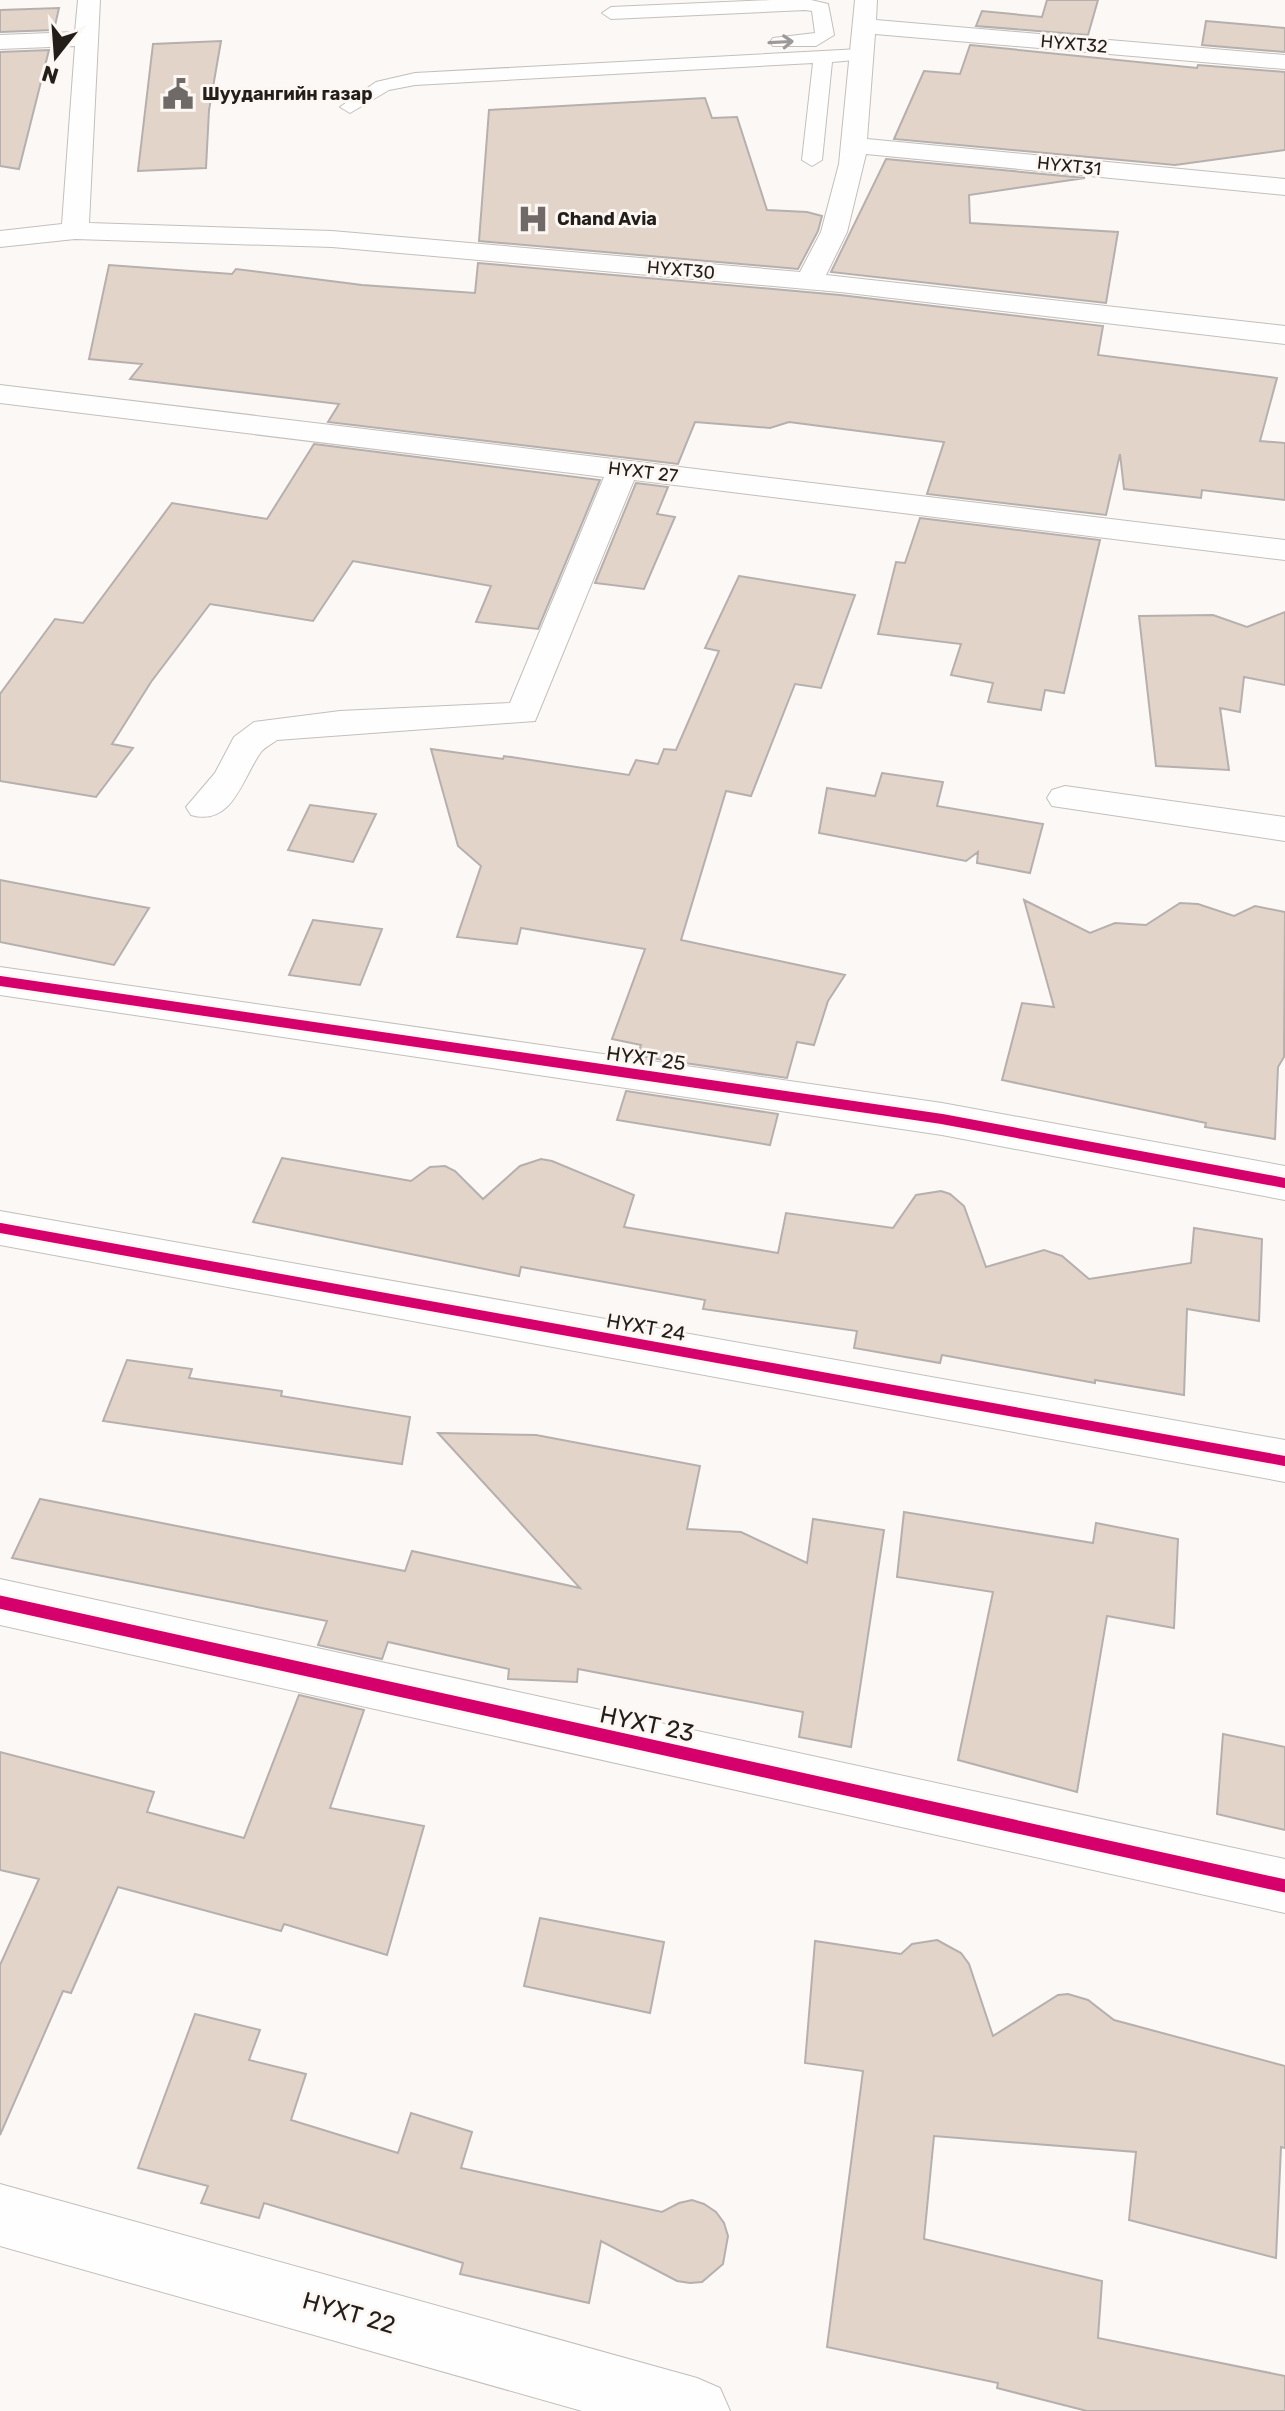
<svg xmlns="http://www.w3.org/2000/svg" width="1285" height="2411" font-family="Rubik,sans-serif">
  <rect width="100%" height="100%" fill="#fbf8f5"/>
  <path fill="#e3d4ca" stroke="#b5b0ae" stroke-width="2" d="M1047 0H1098L1088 35 976 26 982 11 1042 17Z
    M59 8 54 30 0 32V10Z
    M1206 21 1285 28V52L1202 45Z
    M221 41 209 110 206 168 138 171 153 44Z
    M970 45 1197 68 1198 65 1285 72V150L1175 165 894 139 924 71 960 74Z
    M49 50 19 169 0 166V52Z
    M705 98 712 118 737 117 767 210 807 212 822 216 818 231 798 269 479 241 489 110Z
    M886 159 1085 178 969 195 970 223 1118 232 1106 303 831 272Z
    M478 263 840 295 1103 326 1098 355 1277 378 1260 441 1285 443V500L1202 490 1201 498 1124 489 1120 454 1106 515 927 494 944 442 789 422 770 428 695 422 678 464 328 422 339 404 130 379 142 364 89 359 109 265 232 274 236 269 362 285 475 293Z
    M314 444 600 480 538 629 476 622 491 586 353 561 313 621 210 604 151 682 112 744 133 748 96 797 0 781V694L55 619 83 623 172 503 267 519Z
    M636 483 668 487 657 514 675 517 644 589 595 583Z
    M920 518 1100 540 1064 693 1045 690 1041 710 988 702 993 683 951 675 961 644 878 634 896 562 905 563Z
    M739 576 855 595 821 688 795 684 751 796 726 791 681 940 845 975 828 1001 814 1045 797 1042 787 1078 637 1056 641 1045 612 1039 645 949 521 928 517 944 457 937 481 866 458 846 431 749 503 759 504 756 629 775 636 760 658 764 664 749 676 750 719 651 705 648Z
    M1285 612V685L1244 677 1240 712 1220 708 1229 770 1156 766 1139 616 1213 615 1247 627Z
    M882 773 943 782 937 806 1043 824 1030 873 977 863 978 852 966 861 819 833 827 788 875 796Z
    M310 805 376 814 353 862 288 850Z
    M0 880 94 898 149 908 114 965 0 942Z
    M1024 900 1090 933 1115 923 1146 925 1180 903 1198 904 1234 916 1255 906 1285 912 1284 1057 1278 1067 1275 1139 1205 1127 1206 1123 1002 1080 1022 1003 1054 1007Z
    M313 920 382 929 360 985 289 975Z
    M626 1091 778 1114 770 1145 617 1120Z
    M282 1158 411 1181 430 1167 445 1166 455 1171 483 1199 520 1166 541 1159 552 1161 634 1195 624 1227 778 1253 786 1213 893 1228 916 1195 941 1191 950 1194 964 1206 986 1267 1044 1250 1062 1256 1089 1279 1191 1263 1194 1228 1262 1239 1259 1321 1187 1309 1184 1395 1095 1380V1383L942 1355 940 1363 854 1348 857 1331 703 1309 705 1300 521 1267 519 1276 253 1222Z
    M127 1360 192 1369 189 1378 282 1391 281 1396 410 1417 402 1464 103 1421Z
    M438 1433 536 1435 700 1466 687 1529 741 1532 807 1563 813 1519 884 1530 851 1747 799 1737 803 1712 578 1669 577 1682 508 1679 509 1669 388 1642 382 1659 318 1645 327 1621 12 1558 40 1499 405 1571 412 1551 580 1588Z
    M904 1512 1093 1543 1096 1523 1178 1539 1174 1628 1107 1616 1077 1792 958 1760 993 1592 897 1577Z
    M299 1695 364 1710 330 1808 424 1826 387 1955 284 1924 281 1931 118 1887 71 1993 63 1991 0 2135V1965L39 1879 0 1870V1752L154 1792 147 1812 244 1838Z
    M1223 1734 1285 1747V1830L1217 1814Z
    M540 1918 664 1942 650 2013 524 1986Z
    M937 1940 961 1953 969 1964 993 2036 1058 1995 1068 1994 1088 2000 1114 2020 1285 2066V2148L1281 2147 1276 2258 1129 2220 1136 2152 934 2136 924 2239 1102 2281 1098 2338 1285 2376V2411H1087L997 2388 998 2383 827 2347 863 2071 805 2063 815 1941 901 1954 912 1944Z
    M195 2014 260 2030 249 2060 306 2074 291 2120 398 2153 411 2113 472 2132 461 2168 662 2212 679 2203 692 2200 704 2204 716 2212 724 2223 728 2236 723 2264 702 2282 690 2283 677 2281 601 2241 589 2303 460 2274 463 2263 264 2203 259 2218 201 2203 208 2186 138 2168Z"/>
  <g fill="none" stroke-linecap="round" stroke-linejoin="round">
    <defs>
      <path id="lane" d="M771 0H811L828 4 834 35 816 46H773L770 42 773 38 815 33 812 11 805 10 611 19 602 13 611 7Z
        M860 49 867 51 870 55 867 59 832 62 822 160 812 166 802 160 813 63 415 85 389 90 350 113 340 107 376 82 415 73Z"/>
      <path id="street" d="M78 0H100L89 223 332 231 800 272 821 232 839 164 855 0H877L876 20 1285 55V69L875 34 867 139 1285 179V195L866 154 847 232 826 275 1285 326V344L840 292 332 247 75 239 0 247V231L62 224 75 46 0 49V35L75 32Z
        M0 385 1285 540V560L634 480 535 721 277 740C272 744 265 747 261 752 242 778 233 827 191 815L186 807 215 773 234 737 254 722 340 711 510 703 604 477 0 403Z
        M1065 786 1285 817V841L1052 806 1047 798 1052 790Z
        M0 967 942 1103 1285 1166V1200L942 1135 0 995Z
        M0 1211 1285 1440V1482L0 1245Z
        M0 1579 1285 1859V1913L0 1625Z
        M0 2184 697 2378 720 2388 730 2411H582L0 2246Z"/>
    </defs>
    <use href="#lane" stroke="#c3bfbb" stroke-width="2"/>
    <use href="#street" stroke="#c3bfbb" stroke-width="2"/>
    <use href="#lane" fill="#fefefe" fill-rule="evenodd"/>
    <use href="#street" fill="#fefefe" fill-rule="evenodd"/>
    <defs>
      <path id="cycleway-far1" d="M0 981 942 1119 1285 1183
        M0 1228 1285 1461"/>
      <path id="cycleway" d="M0 1602 1285 1886"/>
    </defs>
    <use href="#cycleway-far1" stroke="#fdf7f3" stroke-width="15"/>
    <use href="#cycleway" stroke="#fdf7f3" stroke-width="18"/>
    <use href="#cycleway-far1" stroke="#d6006c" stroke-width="10"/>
    <use href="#cycleway" stroke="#d6006c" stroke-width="13"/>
  </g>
  <defs><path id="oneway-shaft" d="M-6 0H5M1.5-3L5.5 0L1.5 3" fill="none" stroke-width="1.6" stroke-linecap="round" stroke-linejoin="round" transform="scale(2)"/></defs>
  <use stroke="#9c9998" href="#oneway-shaft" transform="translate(781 42) rotate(-3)"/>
  <defs>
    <symbol id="civic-bare" viewBox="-9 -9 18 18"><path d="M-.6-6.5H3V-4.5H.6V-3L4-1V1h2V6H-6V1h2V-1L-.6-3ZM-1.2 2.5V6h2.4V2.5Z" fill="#6f6a67" stroke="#fdf7f3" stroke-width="2.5" paint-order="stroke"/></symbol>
    <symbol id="hospital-bare" viewBox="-9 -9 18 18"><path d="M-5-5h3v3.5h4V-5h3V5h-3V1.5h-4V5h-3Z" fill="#6f6a67" stroke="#fdf7f3" stroke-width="2.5" paint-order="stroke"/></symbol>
  </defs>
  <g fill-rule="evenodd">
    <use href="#civic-bare" x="156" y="72" width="44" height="44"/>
    <use href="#hospital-bare" x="511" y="197" width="44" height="44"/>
  </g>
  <g text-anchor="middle" stroke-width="6" stroke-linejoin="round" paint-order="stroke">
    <g font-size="18" fill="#241e1b" stroke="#fdf7f3">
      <text transform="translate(1074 44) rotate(5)" y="6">НҮХТ32</text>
      <text transform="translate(1069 166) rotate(6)" y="6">НҮХТ31</text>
      <text transform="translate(681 270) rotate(5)" y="6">НҮХТ30</text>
      <text transform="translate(643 472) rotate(7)" y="6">НҮХТ 27</text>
    </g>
    <g font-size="18" font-weight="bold" fill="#241e1b" stroke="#fdf7f3" text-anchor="start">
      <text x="202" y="100">Шуудангийн газар</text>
      <text x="557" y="225">Chand Avia</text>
    </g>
    <g font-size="20" fill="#241e1b" stroke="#fdf7f3">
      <text transform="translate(646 1058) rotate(8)" y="7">НҮХТ 25</text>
      <text transform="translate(646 1327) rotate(10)" y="7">НҮХТ 24</text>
    </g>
    <g font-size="24" fill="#241e1b" stroke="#fdf7f3">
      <text transform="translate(647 1724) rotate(12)" y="8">НҮХТ 23</text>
      <text transform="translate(349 2313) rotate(16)" y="8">НҮХТ 22</text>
    </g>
  </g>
  <g transform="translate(56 56) rotate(197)" stroke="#fdf7f3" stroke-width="6" paint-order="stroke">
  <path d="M0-6L14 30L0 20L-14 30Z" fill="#241e1b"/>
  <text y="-12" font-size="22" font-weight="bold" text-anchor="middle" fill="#241e1b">N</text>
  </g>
</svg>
